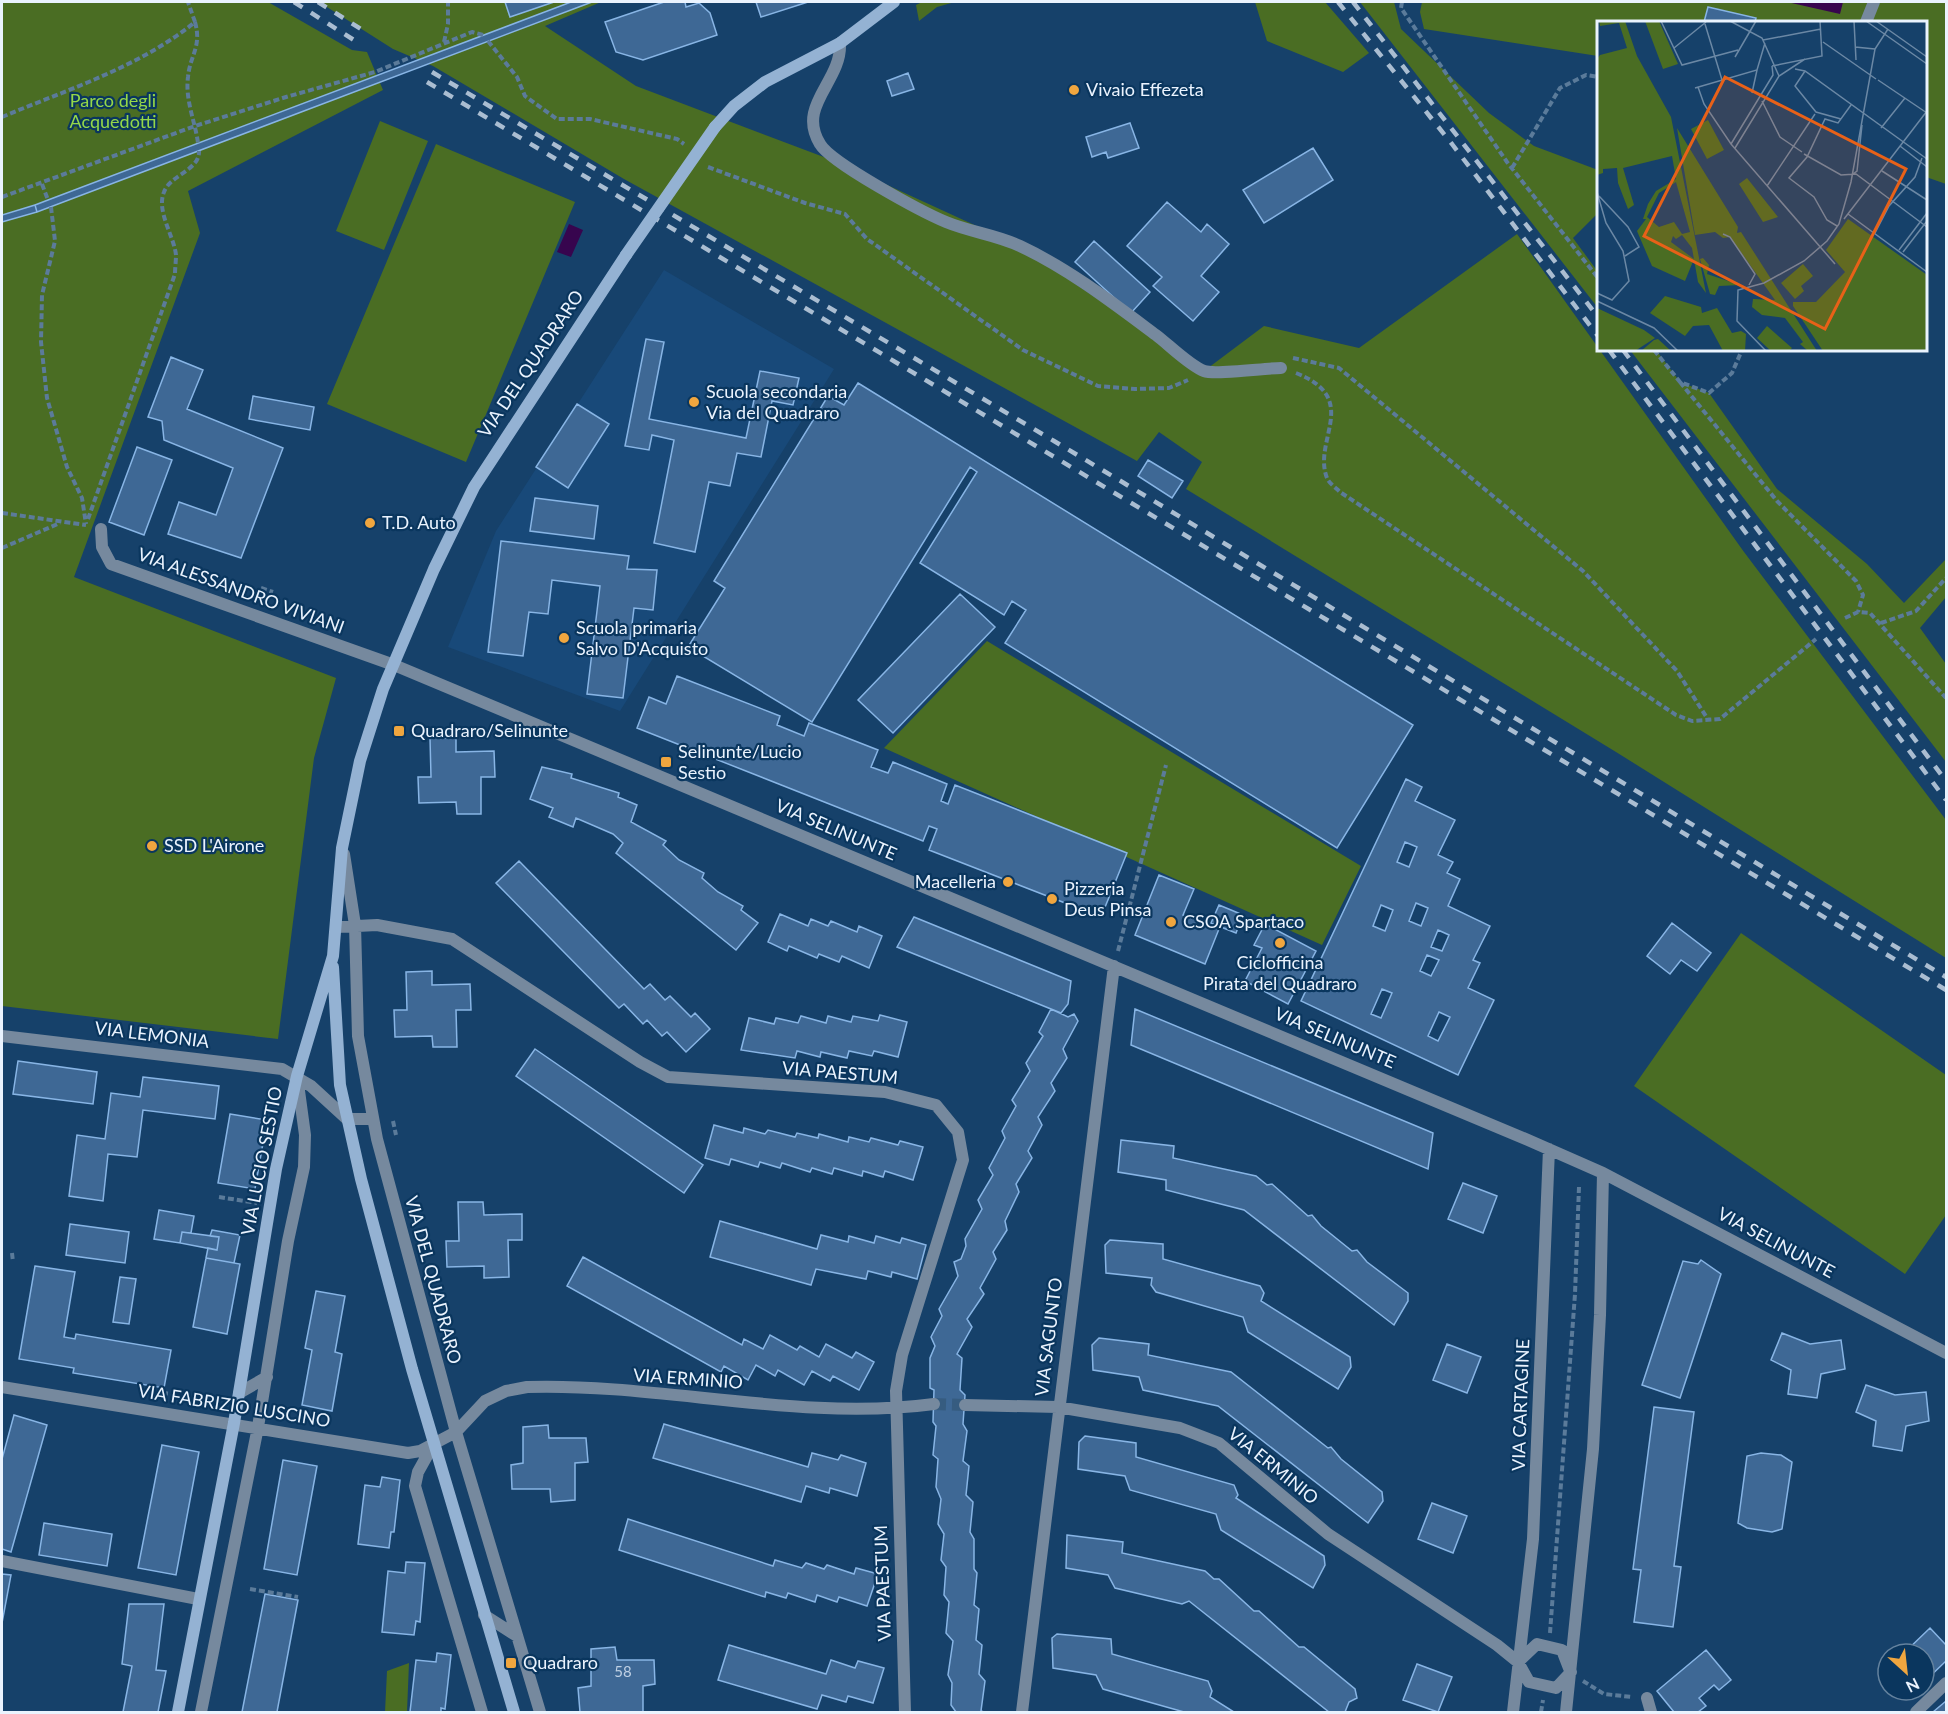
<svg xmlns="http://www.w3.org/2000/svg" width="1948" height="1714" font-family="Lato,sans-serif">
  <rect width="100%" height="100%" fill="#16416a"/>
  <path fill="#184979" d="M664 270 834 369 620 711 448 647 496 531Z"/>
  <path fill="#4a6d23" d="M2 2H268L352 50 367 52 383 90 188 191 200 233 74 577 336 678 314 758 278 1039 2 1006Z
    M319 2H601L545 26 636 86 837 162 1018 245 1204 371 1264 326 1359 348 1517 234 1744 552 1946 820V958L1616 752 1186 489 1202 462 1159 432 1137 461 624 179 433 66 393 49Z
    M922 2H955L937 7 919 21 916 5Z
    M1255 2H1325L1369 53 1343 72 1267 41Z
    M1360 2H1394L1401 29 1489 113 1534 146 1598 170V213L1573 238 1598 272V308Z
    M1422 2H1946V184L1926 177V22H1598V56L1424 29 1420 12Z
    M380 121 428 141 384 250 336 231Z
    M436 144 575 202 466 462 327 404Z
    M1630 350H1656L1680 382 1709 393 1777 489 1867 564 1904 603 1946 559V597L1920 628 1946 664V762Z
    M987 641 1361 866 1322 945 884 748Z
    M1741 933 1946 1075V1215L1905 1274 1634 1086Z
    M409 1663 407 1712H385L387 1671Z"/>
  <path fill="#37054e" d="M1787 2H1843L1840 14Z
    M569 224 583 230 571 257 557 252Z"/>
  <path fill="#3e6895" stroke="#88b5e5" stroke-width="1.5" fill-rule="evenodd" d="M505 2H554L510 17Z
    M571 2H592L37 212 35 205 48 200Z
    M664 2H685L686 7 699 3 710 13 717 35 643 60 616 52 605 22Z
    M756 2H808L761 17Z
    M1708 7 1756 18 1755 22H1704Z
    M908 73 914 89 892 96 887 81Z
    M1130 123 1139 148 1108 158 1106 152 1092 157 1086 137Z
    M1313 148 1333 180 1264 223 1243 190Z
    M1167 202 1201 232 1207 224 1229 244 1201 276 1219 292 1193 321 1153 286 1162 277 1127 246Z
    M35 205 37 212 2 222V215Z
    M1094 241 1150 292 1131 313 1075 262Z
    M646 339 664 342 649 419 746 438 760 371 799 378 793 405 772 401 761 457 737 453 730 486 709 482 695 552 654 543 674 440 652 435 649 450 625 446Z
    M171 357 203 370 187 409 283 448 241 558 168 534 179 502 216 515 233 468 164 440 162 421 148 417Z
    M858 383 1413 725 1337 848 1005 643 1026 610 1012 601 1004 615 920 563 977 472 970 467 812 722 688 647 725 588 714 581 828 396 844 405Z
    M253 396 314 407 310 430 249 419Z
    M577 404 609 424 568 488 536 467Z
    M137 447 172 460 144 535 109 522Z
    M1148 460 1183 481 1172 498 1138 476Z
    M535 498 598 506 594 539 530 531Z
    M501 541 629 556 627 569 657 570 653 610 634 608 623 698 587 694 600 586 552 580 548 614 529 612 523 656 488 652Z
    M960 594 995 627 893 733 858 700Z
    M677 676 780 716 777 725 804 736 809 723 878 750 871 767 888 773 893 762 947 784 941 801 948 804 955 785 1127 853 1101 917 929 850 937 829 929 826 923 841 637 728 649 697 666 704Z
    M430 738H456V752L494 751 495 777H481V814H457L456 802 419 803 418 777H431Z
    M542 767 572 774 571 778 619 793 618 797 637 805 631 822 666 841 663 845 679 860 704 873 702 878 718 892 743 906 741 910 758 923 736 950 616 853 623 843 613 834 576 818 573 827 549 817 553 808 530 799Z
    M1406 779 1422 787 1415 801 1455 820 1438 855 1453 862 1447 873 1460 879 1448 906 1490 926 1473 960 1480 963 1468 988 1494 1000 1458 1075 1301 1001ZM1405 842 1417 847 1409 867 1397 862ZM1416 903 1428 908 1421 926 1409 921ZM1381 905 1393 910 1385 931 1373 926ZM1438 930 1449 935 1442 951 1431 947ZM1427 955 1439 960 1431 976 1420 971ZM1382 989 1392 993 1381 1018 1371 1014ZM1439 1012 1450 1017 1438 1041 1428 1036Z
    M519 861 644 989 650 984 665 1000 670 996 691 1017 695 1013 710 1029 686 1052 667 1032 662 1036 647 1020 643 1024 624 1004 619 1008 496 883Z
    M1159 875 1194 889 1183 915 1219 929 1205 964 1135 935Z
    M1219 905 1243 915 1236 933 1211 923Z
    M780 914 808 926 811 919 828 926 831 921 857 932 859 926 882 936 869 968 842 956 839 962 819 954 817 958 789 946 787 951 768 942Z
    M914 917 1071 981 1068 1004 1061 1013 897 947Z
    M1672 923 1711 953 1697 971 1681 960 1670 974 1647 956Z
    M1265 924 1316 951 1288 1004 1245 981 1262 948 1254 945Z
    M432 971V985L470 984 471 1010H456L457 1047H433L432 1036 395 1037 394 1010H407L406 972Z
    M1051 1009 1068 1017 1074 1014 1078 1021 1063 1049 1067 1058 1051 1083 1055 1091 1038 1117 1042 1125 1028 1151 1032 1158 1016 1184 1019 1192 1005 1221 1007 1230 993 1252 996 1259 980 1288 984 1294 967 1319 972 1327 957 1354 962 1358 960 1390 965 1395 963 1424 967 1431 963 1461 969 1466 966 1495 973 1502 970 1532 974 1539V1569L977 1573 974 1605 979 1609 976 1640 982 1645 979 1674 985 1681 981 1711 984 1712H956L951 1705 952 1683 948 1675 953 1641 946 1633 949 1602 944 1595 946 1567 941 1560 944 1534 938 1524 941 1499 936 1487 938 1459 933 1455 936 1426 933 1422 934 1390 930 1388V1358L935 1346 931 1337 942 1316 939 1309 958 1276 954 1262 961 1259 966 1246 965 1239 982 1209 978 1200 993 1175 989 1168 1005 1138 1002 1131 1016 1106 1012 1100 1030 1071 1026 1063 1043 1036 1039 1032Z
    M1135 1009 1433 1133 1428 1169 1131 1045Z
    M880 1015 907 1022 898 1057 874 1051 872 1056 849 1051 847 1058 821 1052 820 1057 797 1051 795 1058 741 1050 749 1018 774 1024 776 1018 798 1023 801 1016 826 1023 828 1016 851 1022 853 1016 878 1021Z
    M535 1049 703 1165 684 1193 516 1076Z
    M18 1061 97 1072 93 1104 13 1094Z
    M143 1077 219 1086 215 1119 143 1110 137 1157 108 1154 103 1201 69 1196 77 1135 105 1139 111 1093 140 1097Z
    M230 1114 267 1120 255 1189 218 1183Z
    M714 1125 743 1133 744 1128 765 1134 768 1130 795 1137 797 1133 818 1138 819 1134 848 1142 849 1137 869 1142 871 1138 898 1145 900 1141 923 1147 913 1180 885 1171 883 1177 863 1171 862 1176 834 1168 832 1174 812 1168 810 1172 782 1163 780 1168 760 1162 758 1167 731 1159 729 1165 705 1158Z
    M1121 1140 1174 1146 1173 1158 1256 1176 1267 1185 1272 1184 1308 1216 1312 1215 1321 1226 1352 1251 1357 1250 1367 1262 1408 1293V1301L1394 1325 1244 1210 1166 1190V1180L1118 1172Z
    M1463 1183 1497 1196 1483 1233 1448 1219Z
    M458 1202H483L484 1215 522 1214V1240H508L509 1277 484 1278V1266L447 1267 446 1241H459Z
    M159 1210 194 1216 191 1233 182 1232 180 1243 154 1239Z
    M720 1221 817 1249 821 1235 848 1242 849 1236 874 1243 876 1236 900 1243 902 1238 926 1245 917 1279 892 1272 891 1277 868 1271 866 1279 816 1269 811 1285 710 1257Z
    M70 1224 129 1232 125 1263 66 1255Z
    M212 1230 240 1235 234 1263 206 1258 208 1248 217 1250 219 1237 210 1236Z
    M182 1232 219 1237 217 1250 180 1243Z
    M1110 1240 1163 1244V1259L1260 1286 1264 1293 1261 1301 1350 1357 1351 1367 1338 1389 1248 1332 1243 1317 1156 1292 1151 1285 1152 1278 1106 1273 1105 1245Z
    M583 1257 742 1345 744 1339 763 1349 770 1335 797 1350 800 1346 819 1357 826 1344 852 1358 856 1352 874 1362 859 1390 833 1376 830 1381 812 1371 804 1385 778 1370 775 1376 756 1365 748 1380 724 1366 721 1372 567 1286Z
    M206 1258 240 1264 227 1334 193 1327Z
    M1701 1260 1721 1274 1680 1398 1642 1385 1683 1261 1698 1264Z
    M35 1266 75 1272 64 1337 75 1339 76 1334 171 1350 164 1388 73 1373 74 1368 19 1359Z
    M120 1277 136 1279 129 1324 113 1322Z
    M316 1291 345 1296 335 1352 342 1354 332 1411 302 1405 312 1350 305 1348Z
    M1782 1333 1810 1344 1841 1340 1845 1369 1821 1374 1817 1398 1788 1394 1791 1370 1771 1360Z
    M1099 1338 1149 1344 1148 1355 1231 1372 1328 1448 1331 1447 1341 1459 1382 1492 1383 1501 1368 1523 1218 1406 1143 1390 1139 1377 1093 1370 1092 1345Z
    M1447 1344 1481 1357 1467 1393 1433 1380Z
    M1866 1385 1895 1395 1926 1392 1929 1421 1906 1426 1902 1451 1873 1446 1876 1421 1856 1412Z
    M1654 1407 1694 1412 1674 1566 1681 1567 1673 1627 1634 1622 1641 1570 1633 1569Z
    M14 1415 47 1425 11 1552 2 1549V1459Z
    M664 1424 808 1467 812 1453 838 1460 841 1455 866 1463 857 1496 830 1488 829 1493 806 1486 801 1502 653 1458Z
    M548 1425 549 1438H586L588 1462 575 1463V1500L551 1502 550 1489H512L511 1465 523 1463V1427Z
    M1085 1436 1136 1443V1457L1234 1485 1238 1495 1236 1498 1324 1556 1325 1565 1313 1588 1221 1530 1216 1514 1130 1490 1125 1476 1078 1469 1079 1442Z
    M162 1445 199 1452 176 1575 138 1568Z
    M1761 1453 1781 1455 1792 1462 1782 1529 1772 1532 1747 1528 1738 1523 1747 1456Z
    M283 1460 317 1466 297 1575 264 1569Z
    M382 1477 400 1480 394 1532H391L389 1548 358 1544 365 1485 380 1487Z
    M1432 1503 1467 1516 1453 1553 1418 1539Z
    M628 1519 773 1566 775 1560 802 1568 806 1563 824 1569 827 1565 854 1574 856 1568 878 1574 867 1606 839 1597 837 1602 817 1595 815 1602 788 1593 786 1598 766 1592 765 1597 619 1550Z
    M44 1523 112 1534 107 1566 39 1555Z
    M1067 1535 1123 1542 1122 1553 1205 1571 1214 1579H1219L1254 1611H1259L1299 1647H1304L1355 1689 1357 1698 1349 1702 1345 1712H1329L1189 1601 1182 1604 1115 1588 1108 1575 1066 1568Z
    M406 1562 425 1563 420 1622 416 1621 414 1635 382 1632 388 1571 405 1573Z
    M2 1574 11 1575 2 1623Z
    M265 1594 298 1600 277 1712H242Z
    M129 1604H164L156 1670 166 1671 158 1712H123L132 1666 122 1664Z
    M1930 1628 1946 1645V1661L1926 1680 1924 1654H1903Z
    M1057 1634 1111 1639 1112 1654 1208 1681 1212 1691 1210 1697 1234 1712H1184L1103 1689 1096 1675 1053 1668 1052 1638Z
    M729 1645 826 1674 831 1660 855 1668 858 1661 884 1668 873 1703 848 1696 846 1702 822 1695 817 1709 718 1680Z
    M615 1647 617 1660H654L655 1684 643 1686V1712H580L578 1688 591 1686V1649Z
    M1706 1650 1731 1680 1719 1690 1714 1685 1699 1698 1706 1706 1698 1712H1674L1657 1691Z
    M437 1653 451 1655 445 1709 441 1708V1712H410L416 1660 436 1662Z
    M1417 1664 1452 1677 1438 1712 1403 1700Z
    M1946 1701V1712H1933Z"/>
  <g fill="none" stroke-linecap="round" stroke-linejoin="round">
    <path stroke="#365c80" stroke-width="12" stroke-dasharray="12 6" stroke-linecap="butt" d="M934 1404 965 1405"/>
    <path stroke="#5b7b9a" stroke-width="4" stroke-dasharray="6 3" stroke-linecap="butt" d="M1402 2 1401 8 1507 162 1598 278
      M195 22C202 47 190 55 188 77 185 100 195 121 198 143
      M488 41 517 77 525 96 557 119H590L677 139 684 144
      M444 42 448 24V2
      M2 117C66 90 140 67 195 22L188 2
      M708 167 805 203 845 214 867 239 1023 350 1098 386 1135 389 1169 388 1188 380
      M1512 168 1560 88 1586 75 1598 77
      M42 184 48 200
      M2 197 195 126 286 97 375 72 472 32 483 35
      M51 207 55 241 42 295 41 342 47 398 67 467 82 498 86 524
      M1654 350 1680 382 1709 393 1732 373 1742 350
      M1293 358 1339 368 1583 571 1677 671 1709 721
      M1296 373C1362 399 1312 440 1327 478 1329 483 1336 488 1340 492L1676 715 1692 721 1720 719 1816 639
      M1680 382 1777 501 1856 581 1863 595 1858 612
      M2 513 86 525
      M88 519 175 274C175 268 176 261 176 255 174 236 156 211 164 192 170 175 200 170 199 151
      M2 548 60 523
      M261 588 273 592
      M1845 618 1858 612 1870 613 1946 698
      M1881 623 1916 611 1946 578
      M1118 951 1166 765
      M393 1121 396 1135
      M219 1197 257 1203
      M12 1253 13 1262
      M162 1393 173 1394
      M250 1589 298 1597
      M1550 1633 1575 1294 1579 1187
      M1583 1681 1604 1694 1632 1697
      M1541 1712 1543 1700"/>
    <path stroke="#76899e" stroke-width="12" d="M1866 22 1874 2"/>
    <path stroke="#76899e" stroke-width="12" d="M840 43C842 82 796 105 820 144 831 163 922 212 946 222 970 232 997 235 1020 246 1069 269 1113 303 1156 335 1168 344 1190 366 1204 371 1215 375 1266 368 1281 368
      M101 529 102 547 111 564 394 665 1528 1140 1603 1173 1946 1353
      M344 854 355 925 358 1036 377 1139 456 1432 540 1712
      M337 927 377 925 452 939 640 1062 668 1077 885 1092 936 1105 958 1132 963 1160 902 1355 896 1391 905 1712
      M2 1036 282 1069 311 1086 347 1119H372
      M2 1387 408 1453 420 1451 456 1432 485 1401 506 1391 527 1387C662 1383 799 1422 934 1404
      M239 1393 267 1377
      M965 1405 1058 1407 1180 1428 1219 1443 1328 1534 1497 1645 1518 1662 1529 1682 1556 1688 1571 1672
      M433 1445 418 1472 415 1486 482 1712
      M2 1561 198 1599
      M484 1615 517 1636
      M1518 1662 1537 1644 1562 1650 1569 1668
      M1647 1698 1651 1712
      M201 1712 258 1427 288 1241 304 1167 305 1135 297 1076
      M1022 1712 1114 966
      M1513 1712 1533 1539 1549 1149
      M1566 1712 1593 1449 1600 1315 1603 1173
      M1916 1712 1946 1683"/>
    <path stroke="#94b2d3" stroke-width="12" d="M715 127 734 106 765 82 840 43 894 2
      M333 967 340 1085 361 1179 412 1369 514 1712
      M178 1712 234 1423 276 1169 297 1076 333 956 342 848 360 761 383 689 434 569 474 487 626 255"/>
    <path stroke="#aabdd1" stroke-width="4.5" stroke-dasharray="10 10" stroke-linecap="butt" d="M294 2 357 42
      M318 2 364 31
      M1338 2 1452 144 1598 336
      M1353 2 1598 317
      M432 72 1054 441 1946 977
      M427 82 1946 990
      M1609 350 1946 800
      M1623 350 1946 781"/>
    <path stroke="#94b2d3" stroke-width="12" d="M626 255 715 127"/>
  </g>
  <g fill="#f0a63f" stroke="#0a365e" stroke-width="2">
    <circle cx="1074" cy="90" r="6"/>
    <circle cx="694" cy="402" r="6"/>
    <circle cx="370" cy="523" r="6"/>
    <circle cx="564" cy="638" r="6"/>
    <rect x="393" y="725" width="12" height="12" rx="3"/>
    <rect x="660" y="756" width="12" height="12" rx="3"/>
    <circle cx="152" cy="846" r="6"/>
    <circle cx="1008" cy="882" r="6"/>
    <circle cx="1052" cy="899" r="6"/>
    <circle cx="1171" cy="922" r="6"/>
    <circle cx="1280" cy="943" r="6"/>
    <rect x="505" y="1657" width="12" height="12" rx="3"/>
  </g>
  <g text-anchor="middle" stroke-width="4.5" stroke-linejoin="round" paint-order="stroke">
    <g font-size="15" fill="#bfd0e4">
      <text x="623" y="1677">58</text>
    </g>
    <g font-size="18" fill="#eaf3fe" stroke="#0a365e" text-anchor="start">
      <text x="1086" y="96">Vivaio Effezeta</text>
      <text x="706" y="398">Scuola secondaria<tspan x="706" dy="21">Via del Quadraro</tspan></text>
      <text x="382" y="529">T.D. Auto</text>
      <text x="576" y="634">Scuola primaria<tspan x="576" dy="21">Salvo D'Acquisto</tspan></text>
      <text x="411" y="737">Quadraro/Selinunte</text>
      <text x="678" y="758">Selinunte/Lucio<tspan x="678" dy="21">Sestio</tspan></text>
      <text x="164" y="852">SSD L'Airone</text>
      <text x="996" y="888" text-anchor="end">Macelleria</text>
      <text x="1064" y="895">Pizzeria<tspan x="1064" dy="21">Deus Pinsa</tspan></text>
      <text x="1183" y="928">CSOA Spartaco</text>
      <text x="1280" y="969" text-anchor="middle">Ciclofficina<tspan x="1280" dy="21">Pirata del Quadraro</tspan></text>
      <text x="523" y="1669">Quadraro</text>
    </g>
    <g font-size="18" fill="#95d749" stroke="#0a365e">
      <text x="113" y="107">Parco degli<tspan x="113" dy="21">Acquedotti</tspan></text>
    </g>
    <g font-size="18" fill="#eaf3fe" stroke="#0a365e">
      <text transform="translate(531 364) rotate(-56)" y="6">VIA DEL QUADRARO</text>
      <text transform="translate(241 591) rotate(20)" y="6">VIA ALESSANDRO VIVIANI</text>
      <text transform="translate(836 830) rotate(23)" y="6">VIA SELINUNTE</text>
      <text transform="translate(152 1035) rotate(7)" y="6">VIA LEMONIA</text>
      <text transform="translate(1335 1038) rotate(23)" y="6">VIA SELINUNTE</text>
      <text transform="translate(840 1073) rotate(5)" y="6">VIA PAESTUM</text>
      <text transform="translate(262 1161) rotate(-79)" y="6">VIA LUCIO SESTIO</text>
      <text transform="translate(1776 1243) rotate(28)" y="6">VIA SELINUNTE</text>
      <text transform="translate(433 1280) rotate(75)" y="6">VIA DEL QUADRARO</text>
      <text transform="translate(1049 1337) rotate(-83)" y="6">VIA SAGUNTO</text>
      <text transform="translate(688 1379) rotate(4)" y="6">VIA ERMINIO</text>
      <text transform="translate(1521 1405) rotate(-88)" y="6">VIA CARTAGINE</text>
      <text transform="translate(234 1406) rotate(9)" y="6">VIA FABRIZIO LUSCINO</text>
      <text transform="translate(1273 1466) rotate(39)" y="6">VIA ERMINIO</text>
      <text transform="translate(883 1583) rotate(-92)" y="6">VIA PAESTUM</text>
    </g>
  </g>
  <g transform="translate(1597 21)">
    <rect width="330" height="330" fill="#16416a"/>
    <path d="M2 0H28L40 35 74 96 109 272 101 261 95 227 85 214 79 218 76 215 74 221 97 238 88 260 55 245 40 210 49 198H46L51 183 59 170 79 158 75 135 26 147 37 184 31 188 21 162 20 147 6 148V152L0 154V38L3 34 30 27 22 2 3 5ZM79 161 93 211 85 213 77 201 62 206 50 196 62 172ZM48 0H62L81 43 66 48ZM111 99 127 129 110 138 94 108ZM80 107 141 206 140 212 144 211 220 330H211L203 323 206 321 188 297 165 294 155 286 156 278 178 279 133 216 126 217 118 211 98 214ZM150 157 181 196 166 201 142 163ZM251 198 330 254V330H226L196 285V281H219L248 251 229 229ZM106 237 112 244 110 253 143 264 122 265 118 274 113 273 103 238ZM206 243 216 255 204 265 207 270 198 278 184 262ZM68 275 104 286 105 292 120 287 135 312 144 310 149 313 148 330H126L112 304 96 305 88 315 53 292ZM0 287 47 309 58 317 38 330H0ZM170 305 195 327 192 330H174L160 317ZM61 318 74 330H44L57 319Z" fill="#4a6d23" fill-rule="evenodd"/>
    <path fill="none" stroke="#6b88a5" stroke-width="1.5" d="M64 0 85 44 141 29M133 0 165 17 182 55M257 0 259 39M269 0 330 43M279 0 330 36M108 3 125 59M166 19 224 8M226 21 279 58M258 26 278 28M77 27 109 1M138 36 159 0M175 45 225 35 223 0M198 48 208 50 330 138M208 50 198 65 219 91 244 98M281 59 330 92M101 66 107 83 134 123 238 243M98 67 160 49 168 22M155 72 160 49M165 80 183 116 205 131M284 107 308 77M134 123 176 54 175 45M303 125 330 146M138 127 182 55 208 38M207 133 244 154 259 153 330 206M285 150 330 179M256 153 260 150 265 104M170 165 218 93M0 171 9 202 26 230 32 260 15 279 0 272M2 175 31 206 42 226 28 235M251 193 330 251M247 198 330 90M240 205 230 199 217 176 192 157 210 136 228 98 241 102 254 84M278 212 292 185 318 156 325 137M126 213 133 216 158 253 152 264M302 229 330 192M306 231 330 200M0 280 57 307 81 330M169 330 140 300 141 269 167 262 207 240 230 220 242 203 254 161 278 28 291 8"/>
    <path fill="#e86118" fill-opacity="0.15" stroke="#e86118" stroke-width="3" d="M128 56 309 148 228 308 47 215Z"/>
    <rect width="330" height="330" fill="none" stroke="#eaf3fe" stroke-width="3"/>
  </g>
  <rect width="1948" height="1714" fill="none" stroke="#eaf3fe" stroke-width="6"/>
  <g transform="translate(1906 1672) rotate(153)"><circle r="28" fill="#0a365e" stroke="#64829e" stroke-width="1.5"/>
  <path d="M0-4.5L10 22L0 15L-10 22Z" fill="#f0a63f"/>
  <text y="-9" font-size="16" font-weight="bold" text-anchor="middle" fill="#eaf3fe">N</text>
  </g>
</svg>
